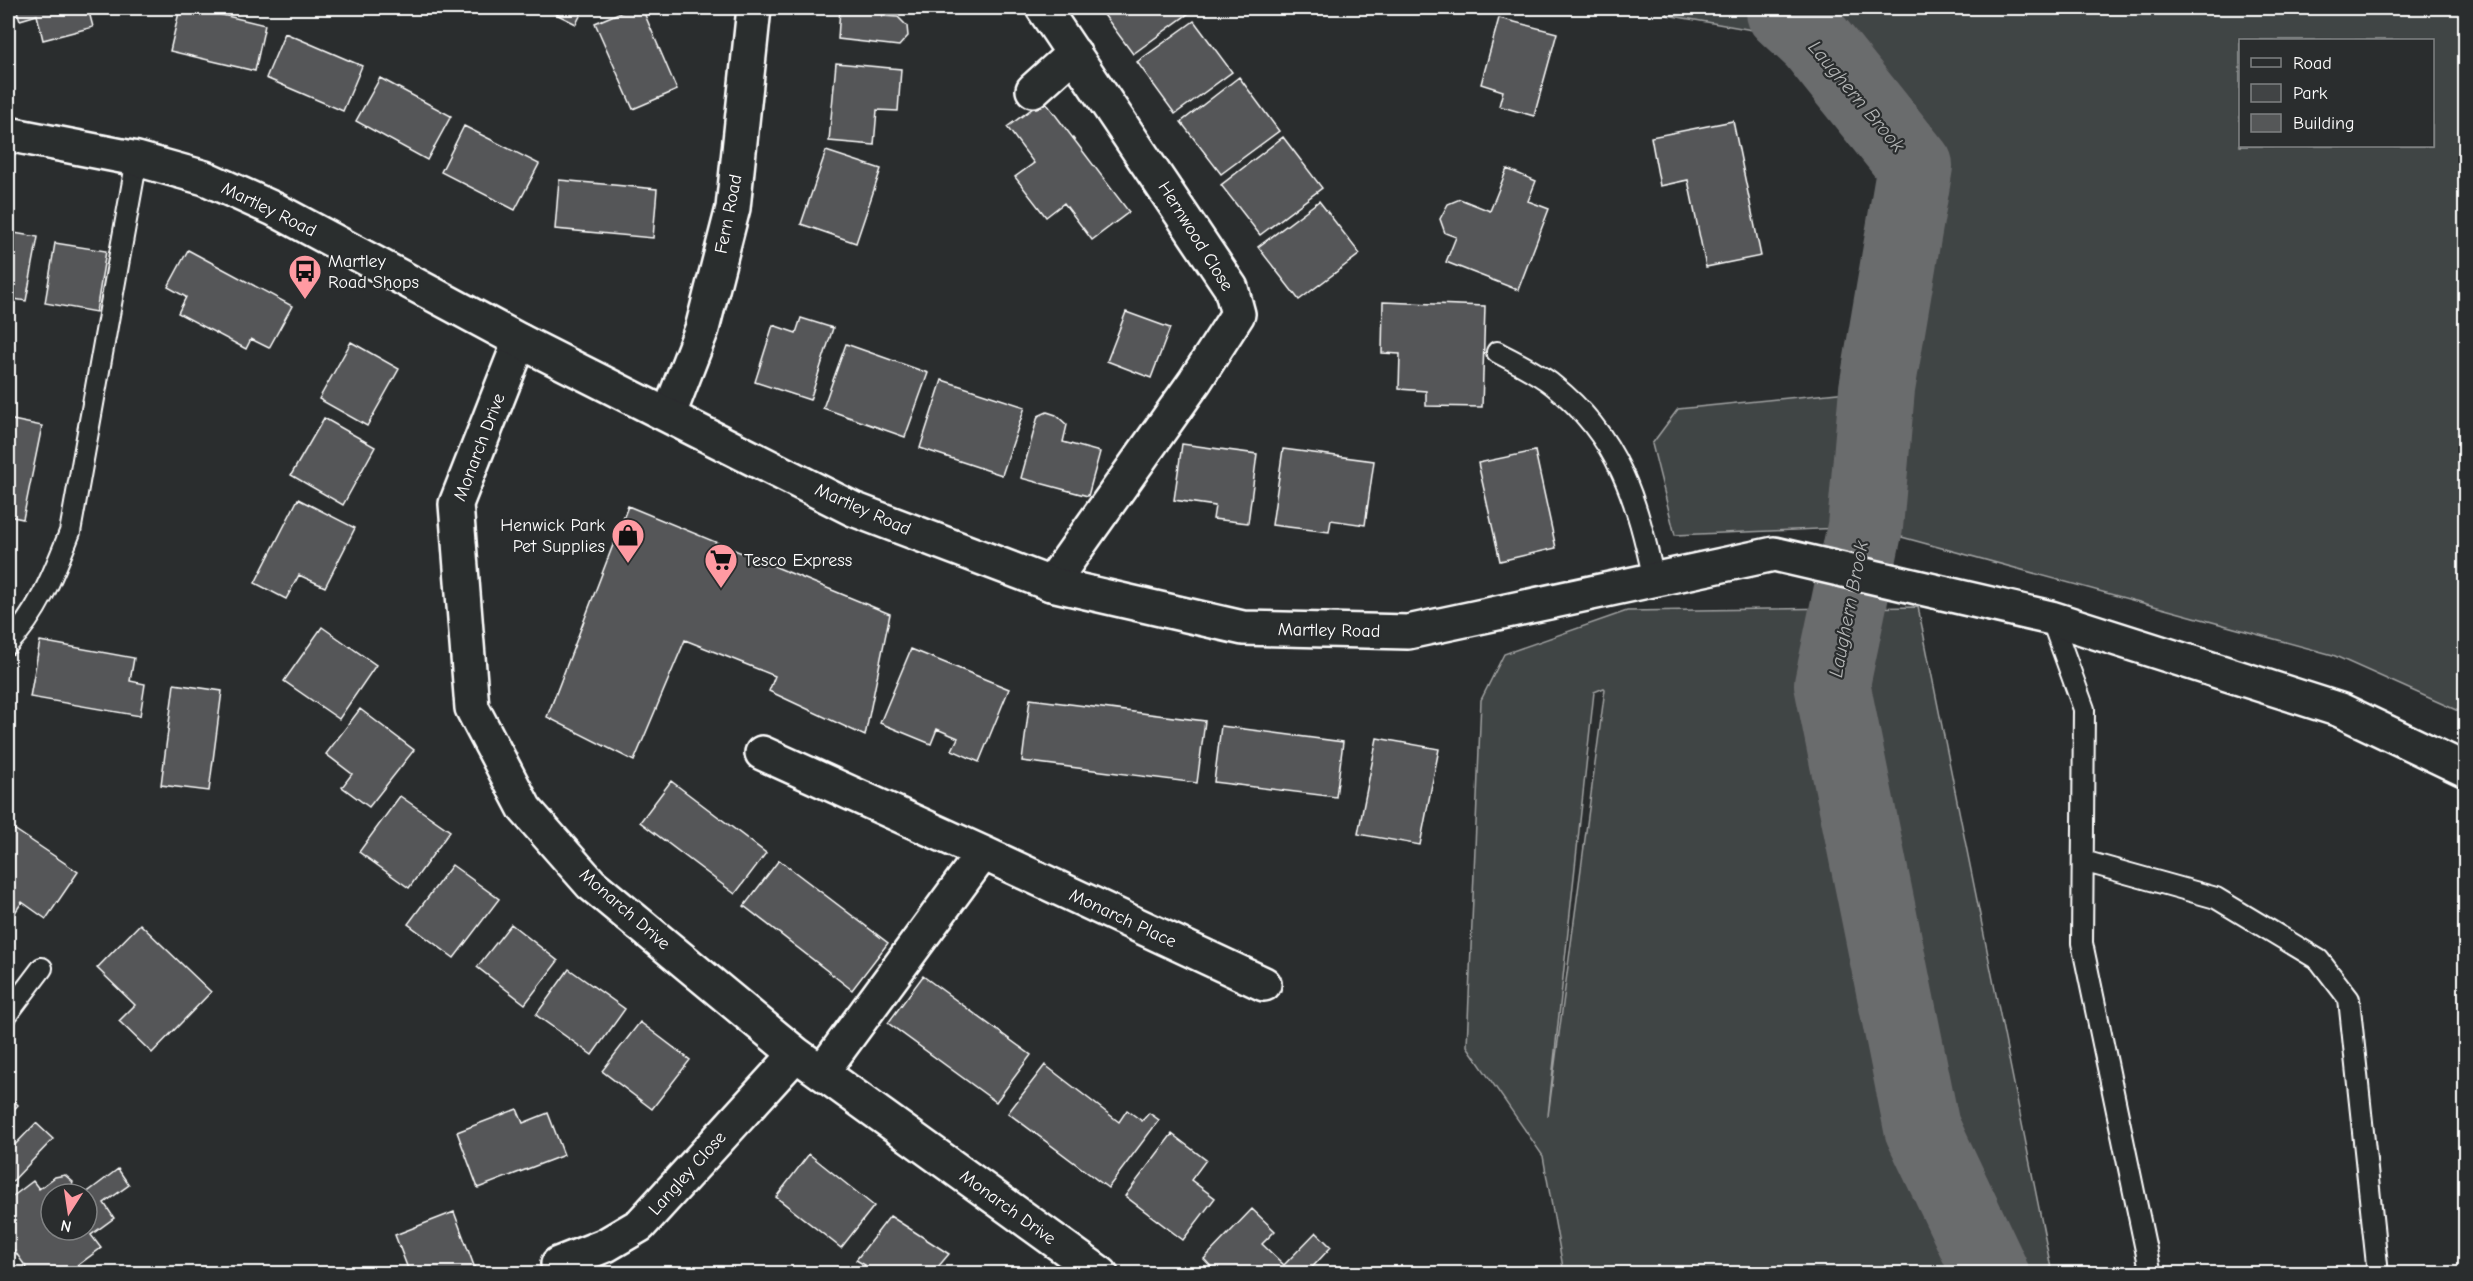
<svg xmlns="http://www.w3.org/2000/svg" width="2473" height="1281" font-family="'Comic Neue',sans-serif">
  <rect width="100%" height="100%" fill="#2a2d2e"/>
  <filter id="ink" filterUnits="userSpaceOnUse"><feTurbulence type="fractalNoise" baseFrequency=".0167" numOctaves="2"/><feDisplacementMap in="SourceGraphic" scale="12" xChannelSelector="R" yChannelSelector="G"/><feConvolveMatrix kernelMatrix="1 2 1 2 8 2 1 2 1" color-interpolation-filters="sRGB"/></filter>
  <g filter="url(#ink)">
    <path fill="#414445" stroke="#a0a2a2" stroke-width="1.5" fill-rule="evenodd" d="M1665 8H2465V714L2333 655 1865 527 1675 535 1652 444 1678 409 1877 389 1915 166 1815 41 1667 15ZM2240 40H2432V146H2240Z
      M1918 607 2052 1273H1564L1543 1156 1467 1046 1481 700 1504 654 1627 611ZM1604 688 1605 689 1548 1116 1594 692Z"/>
    <g fill="none" stroke-linecap="round" stroke-linejoin="round">
      <path stroke="#6a6c6d" stroke-width="76" d="M1784 8V12L1815 41 1915 166 1877 389 1865 527 1832 684 1922 1128 1991 1274"/>
    </g>
    <path fill="#555758" stroke="#fff" stroke-width="1.5" d="M16 8H88L93 27 43 40 37 15 20 20Z
      M180 8H193L265 25 255 71 170 51Z
      M544 8H584L576 24Z
      M631 8H642L677 90 633 109 595 23Z
      M840 8H882V16L898 17 907 26 908 36 899 46 838 39Z
      M1099 8H1185L1189 13 1133 54Z
      M1499 18 1557 33 1534 116 1499 106 1503 91 1481 84Z
      M1194 21 1232 72 1175 114 1137 62Z
      M285 33 362 66 343 111 266 78Z
      M836 63 901 69 898 111 877 110 874 145 829 141Z
      M1239 77 1279 131 1221 174 1181 122Z
      M380 78 451 116 427 160 356 121Z
      M1044 100 1129 212 1092 240 1064 203 1046 217 1015 177 1034 163 1007 127Z
      M1733 121 1761 256 1706 267 1688 180 1660 186 1651 137Z
      M464 126 539 164 515 210 441 172Z
      M1283 137 1322 188 1260 235 1221 185Z
      M826 151 881 169 856 243 801 224Z
      M1507 169 1536 181 1528 201 1549 209 1518 290 1446 262 1456 237 1445 233 1440 219 1448 204 1460 199 1490 211Z
      M559 180 657 189 653 238 555 229Z
      M1319 201 1360 254 1299 300 1258 247Z
      M8 232 38 237 26 301 8 298Z
      M55 243 106 251 96 312 45 303Z
      M188 250 292 306 269 348 251 339 246 349 178 313 186 297 168 287Z
      M1383 302 1485 306 1482 407 1426 406V391L1399 389 1400 354 1382 353Z
      M1126 312 1170 328 1151 378 1107 361Z
      M801 318 833 328 810 400 755 382 773 325 796 333Z
      M351 342 399 369 367 426 319 399Z
      M846 344 928 373 905 437 823 408Z
      M942 380 1025 407 1002 475 920 448Z
      M1047 412 1056 415 1067 425 1063 442 1100 452 1088 496 1021 478 1038 416Z
      M324 418 375 447 343 505 291 475Z
      M8 419 42 426 23 519 8 516Z
      M1182 444 1257 454 1248 523 1213 519 1215 506 1174 500Z
      M1283 449 1374 461 1365 525 1331 520 1329 532 1272 525Z
      M1535 451 1556 548 1500 561 1478 463Z
      M298 499 355 528 325 587 299 575 286 599 255 583Z
      M628 506 890 614 865 736 769 691 775 676 685 640 634 761 547 717Z
      M322 627 376 665 339 719 284 681Z
      M40 641 134 658 130 681 145 684 140 716 30 697Z
      M911 649 1009 689 979 762 952 750 958 738 937 729 931 744 880 723Z
      M174 684 222 691 209 791 161 785Z
      M1030 699 1205 721 1197 783 1022 761Z
      M360 709 414 750 369 807 342 787 352 774 326 754Z
      M1221 726 1343 742 1336 797 1214 782Z
      M1377 738 1439 749 1420 845 1358 834Z
      M671 781 766 853 735 894 640 822Z
      M400 796 450 831 409 888 359 852Z
      M14 829 78 872 46 919 22 902 8 923V839Z
      M779 860 888 943 852 990 744 906Z
      M452 865 499 899 454 958 408 924Z
      M140 924 211 992 152 1053 119 1021 135 1005 97 968Z
      M511 924 558 961 525 1004 477 967Z
      M569 969 625 1009 592 1055 536 1015Z
      M923 976 1031 1055 996 1102 888 1023Z
      M640 1022 690 1060 652 1109 602 1071Z
      M1045 1065 1119 1122 1127 1110 1142 1121 1149 1113 1159 1120 1108 1188 1008 1113Z
      M8 1095 18 1105 8 1116Z
      M517 1109 523 1123 548 1113 564 1155 478 1188 457 1132Z
      M36 1123 53 1139 8 1186V1152Z
      M1172 1134 1206 1160 1191 1180 1215 1198 1183 1240 1125 1196Z
      M809 1154 874 1206 841 1248 776 1197Z
      M118 1169 129 1185 104 1203 114 1218 91 1235 101 1248 66 1274H31L8 1242V1200L33 1181 39 1189 55 1177 65 1175 73 1182 70 1194H51V1230H87V1194H85Z
      M1252 1209 1275 1231 1262 1244 1284 1265 1316 1232 1331 1247 1306 1274H1218L1204 1259Z
      M454 1212 477 1274H410L395 1235Z
      M890 1216 949 1254 932 1274H859L865 1265 856 1260Z"/>
    <g fill="none" stroke-linecap="round" stroke-linejoin="round">
      <defs>
        <path id="lane" d="M1497 352C1515 362 1537 372 1553 385 1619 437 1637 501 1654 580
          M2051 618 2084 709 2082 943 2151 1274
          M8 644C39 612 54 572 70 532L137 159
          M2083 861 2216 898 2319 960 2349 999 2378 1274
          M8 1013 42 968"/>
        <path id="street" d="M1043 8 1231 288 1238 314 1195 381 1051 584
          M1033 90 1074 53
          M520 341 456 504 472 708 525 809 591 884 796 1054 1101 1274
          M669 414 702 329 733 208 754 8
          M762 753 983 853 1264 984
          M822 1072 983 853
          M558 1264 606 1245 640 1225 796 1054"/>
        <path id="secondary" d="M8 134 137 159 205 178 274 209 520 341 853 509 1051 584 1243 628 1408 632 1774 554 2051 618 2340 710 2466 770"/>
      </defs>
      <use href="#lane" stroke="#fff" stroke-width="24"/>
      <use href="#street" stroke="#fff" stroke-width="38"/>
      <use href="#secondary" stroke="#fff" stroke-width="38"/>
      <use href="#lane" stroke="#2a2d2e" stroke-width="20"/>
      <use href="#street" stroke="#2a2d2e" stroke-width="33"/>
      <use href="#secondary" stroke="#2a2d2e" stroke-width="33"/>
    </g>
  </g>
  <defs>
    <symbol id="bus-pin" viewBox="-11 -11 22 30"><path d="M0 17L-7.5 6A9.5 9.5 0 1 1 7.5 6Z" fill="#ff9aa2" stroke="#2a2d2e"/><path d="M-5-6H5V4H4V6H2V4H-2V6H-4V4H-5ZM-3.5-4V0h7V-4ZM-3.5 1.2v1.5H-2V1.2ZM2 1.2v1.5H3.5V1.2Z" fill="#111"/></symbol>
    <symbol id="shop-pin" viewBox="-11 -11 22 30"><path d="M0 17L-7.5 6A9.5 9.5 0 1 1 7.5 6Z" fill="#ff9aa2" stroke="#2a2d2e"/><path d="M-5-2.5h2.3a2.7 3.5 0 0 1 5.4 0H5L5.5 6h-11ZM-1.5-2.5h3a1.5 2.3 0 0 0-3 0Z" fill="#111"/></symbol>
    <symbol id="supermarket-pin" viewBox="-11 -11 22 30"><path d="M0 17L-7.5 6A9.5 9.5 0 1 1 7.5 6Z" fill="#ff9aa2" stroke="#2a2d2e"/><path d="M-6-5.5h2.5l.6 2H6L4.5 2H-2.5L-4.4-4H-6ZM-1.5 3.2a1.3 1.3 0 1 0 .1 0ZM3 3.2a1.3 1.3 0 1 0 .1 0Z" fill="#111"/></symbol>
  </defs>
  <g fill-rule="evenodd">
    <use href="#bus-pin" x="286" y="252" width="38" height="52"/>
    <use href="#shop-pin" x="609" y="516" width="38" height="52"/>
    <use href="#supermarket-pin" x="702" y="541" width="38" height="52"/>
  </g>
  <g text-anchor="middle" stroke-width="4.5" stroke-linejoin="round" paint-order="stroke">
    <g font-size="18" fill="#fff" stroke="#2a2d2e">
      <text transform="translate(269 209) rotate(26)" y="6">Martley Road</text>
      <text transform="translate(728 214) rotate(-79)" y="6">Fern Road</text>
      <text transform="translate(1196 236) rotate(58)" y="6">Hernwood Close</text>
      <text transform="translate(479 447) rotate(-69)" y="6">Monarch Drive</text>
      <text transform="translate(863 509) rotate(24)" y="6">Martley Road</text>
      <text transform="translate(1329 630) rotate(1)" y="6">Martley Road</text>
      <text transform="translate(625 909) rotate(41)" y="6">Monarch Drive</text>
      <text transform="translate(1123 918) rotate(25)" y="6">Monarch Place</text>
      <text transform="translate(687 1173) rotate(-48)" y="6">Langley Close</text>
      <text transform="translate(1008 1207) rotate(36)" y="6">Monarch Drive</text>
    </g>
    <g font-size="18" fill="#fff" stroke="#2a2d2e" text-anchor="start">
      <text x="328" y="267">Martley<tspan x="328" dy="21">Road Shops</tspan></text>
      <text x="605" y="531" text-anchor="end">Henwick Park<tspan x="605" dy="21">Pet Supplies</tspan></text>
      <text x="744" y="566">Tesco Express</text>
    </g>
    <g font-size="20" font-style="italic" fill="#b4b6b6" stroke="#2a2d2e">
      <text transform="translate(1857 96) rotate(50)" y="7">Laughern Brook</text>
      <text transform="translate(1848 609) rotate(-79)" y="7">Laughern Brook</text>
    </g>
  </g>
  <rect width="2473" height="1281" fill="none" stroke="#2a2d2e" stroke-width="30"/>
  <rect x="15" y="15" width="2443" height="1251" fill="none" stroke="#fff" stroke-width="2" filter="url(#ink)"/>
  <rect x="2239" y="39" width="195" height="108" fill="#2a2d2e" stroke="#7f8182" stroke-width="1.5"/>
  <rect x="2251" y="58" width="30" height="9" fill="#2a2d2e" stroke="#7f8182" stroke-width="1.5"/>
  <text x="2293" y="69" font-size="18" fill="#ffffff">Road</text>
  <rect x="2251" y="84" width="30" height="18" fill="#414445" stroke="#7f8182" stroke-width="1.5"/>
  <text x="2293" y="99" font-size="18" fill="#ffffff">Park</text>
  <rect x="2251" y="114" width="30" height="18" fill="#555758" stroke="#7f8182" stroke-width="1.5"/>
  <text x="2293" y="129" font-size="18" fill="#ffffff">Building</text>
  <g transform="translate(69 1212) rotate(192)"><circle r="28" fill="#2a2d2e" stroke="#7f8182" stroke-width="1.5"/>
  <path d="M0-4.5L10 22L0 15L-10 22Z" fill="#ff9aa2"/>
  <text y="-9" font-size="16" font-weight="bold" text-anchor="middle" fill="#ffffff">N</text>
  </g>
</svg>
